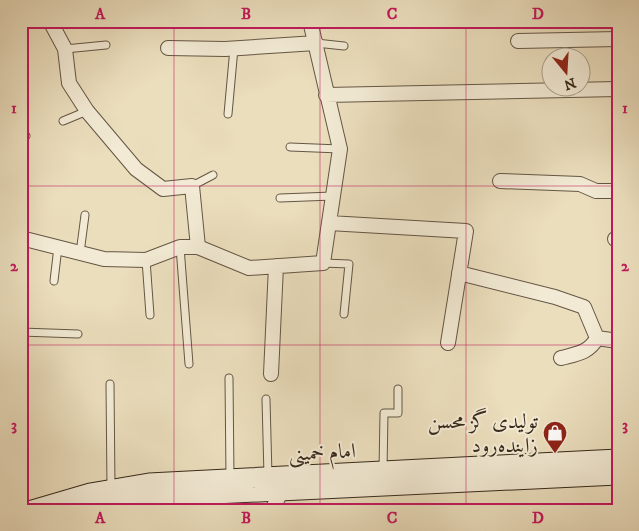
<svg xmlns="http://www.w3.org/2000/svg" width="639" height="531" font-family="'IM FELL DW Pica',Amiri,serif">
  <rect width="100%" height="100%" fill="#ebdebd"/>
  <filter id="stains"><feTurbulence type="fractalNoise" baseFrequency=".004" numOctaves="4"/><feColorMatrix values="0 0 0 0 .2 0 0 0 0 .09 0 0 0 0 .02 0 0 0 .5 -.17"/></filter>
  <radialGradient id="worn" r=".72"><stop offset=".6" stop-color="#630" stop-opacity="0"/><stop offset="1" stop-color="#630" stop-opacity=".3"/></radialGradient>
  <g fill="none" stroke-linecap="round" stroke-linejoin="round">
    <defs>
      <path id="lane" d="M316 43 344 46
        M65 49 106 45
        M228 114 234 48
        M63 121 87 111
        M21 138 26 136
        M290 147 340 149
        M192 186 213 175
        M280 198 333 196
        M180 247 189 364
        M80 253 85 215
        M146 260 150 315
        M323 263 349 264 344 314
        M54 281 58 247
        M21 332 78 334
        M229 378 230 478
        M110 384 111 488
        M266 399 268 476
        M383 471 384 413H398V389"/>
      <path id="street" d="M50 21 65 49 69 83 87 111 136 169 163 189 192 186 198 247
        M518 41 618 39
        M168 48 225 49 316 43
        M326 95 618 89
        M500 181 580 184 596 191H618
        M329 223 466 231 448 343
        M21 238 104 259 146 260 180 247H198L249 268 323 263 340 149 310 21
        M615 239H618
        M459 273 555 297 584 307 597 338C589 353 576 354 561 358
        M597 338 618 341
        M271 374 276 266
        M272 510 282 490"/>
      <path id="secondary" d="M32 510 90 493 149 483 618 459
        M82 510 172 496 618 475"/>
    </defs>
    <use href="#lane" stroke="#645644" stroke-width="9"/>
    <use href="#street" stroke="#645644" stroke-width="16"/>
    <use href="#secondary" stroke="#37291b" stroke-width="21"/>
    <use href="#lane" stroke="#f2ead4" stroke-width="7"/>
    <use href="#street" stroke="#f2ead4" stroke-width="14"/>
    <use href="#secondary" stroke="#f2ead4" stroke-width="19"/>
  </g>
  <path fill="none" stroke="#c2185b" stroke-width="1" stroke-opacity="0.55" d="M174 21V510M320 21V510M466 21V510M21 186H618M21 345H618"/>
  <defs>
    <symbol id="shop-pin" viewBox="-11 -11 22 30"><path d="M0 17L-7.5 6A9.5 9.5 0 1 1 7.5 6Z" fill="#8f2418" stroke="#f2ead4"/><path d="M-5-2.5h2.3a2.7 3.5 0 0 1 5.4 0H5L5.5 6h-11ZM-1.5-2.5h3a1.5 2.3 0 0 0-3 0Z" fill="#fff"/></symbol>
  </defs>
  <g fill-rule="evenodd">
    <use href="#shop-pin" x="541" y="419" width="28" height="38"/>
  </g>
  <g text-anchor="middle" stroke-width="4" stroke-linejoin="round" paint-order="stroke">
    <g font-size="21" fill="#37291b" stroke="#f2ead4" text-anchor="end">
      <text x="538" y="428">تولیدی گز محسن<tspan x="538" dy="24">زاینده‌رود</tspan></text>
    </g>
    <g font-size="21" fill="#37291b" stroke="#f2ead4">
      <text transform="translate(322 452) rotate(-3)" y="7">امام خمینی</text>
    </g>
  </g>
  <rect width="639" height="531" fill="none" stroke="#ebdebd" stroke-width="55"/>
  <g transform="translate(566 72) rotate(162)"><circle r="24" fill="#f2ead4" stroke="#a79d8a"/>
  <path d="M0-4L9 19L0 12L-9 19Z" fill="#8f2418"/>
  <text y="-8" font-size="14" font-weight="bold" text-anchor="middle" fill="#37291b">N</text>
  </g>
  <rect x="28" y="28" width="584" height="476" fill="none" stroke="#c2185b" stroke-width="2"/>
  <g font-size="16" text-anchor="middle" font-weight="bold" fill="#c2185b">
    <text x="100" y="19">A</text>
    <text x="246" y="19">B</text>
    <text x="392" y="19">C</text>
    <text x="538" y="19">D</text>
    <text x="14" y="113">1</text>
    <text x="625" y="113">1</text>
    <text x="14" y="271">2</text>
    <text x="625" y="271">2</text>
    <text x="14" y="430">3</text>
    <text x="625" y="430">3</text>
    <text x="100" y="523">A</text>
    <text x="246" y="523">B</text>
    <text x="392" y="523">C</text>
    <text x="538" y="523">D</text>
  </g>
  <rect width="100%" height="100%" filter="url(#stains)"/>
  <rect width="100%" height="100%" fill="url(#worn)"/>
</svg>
